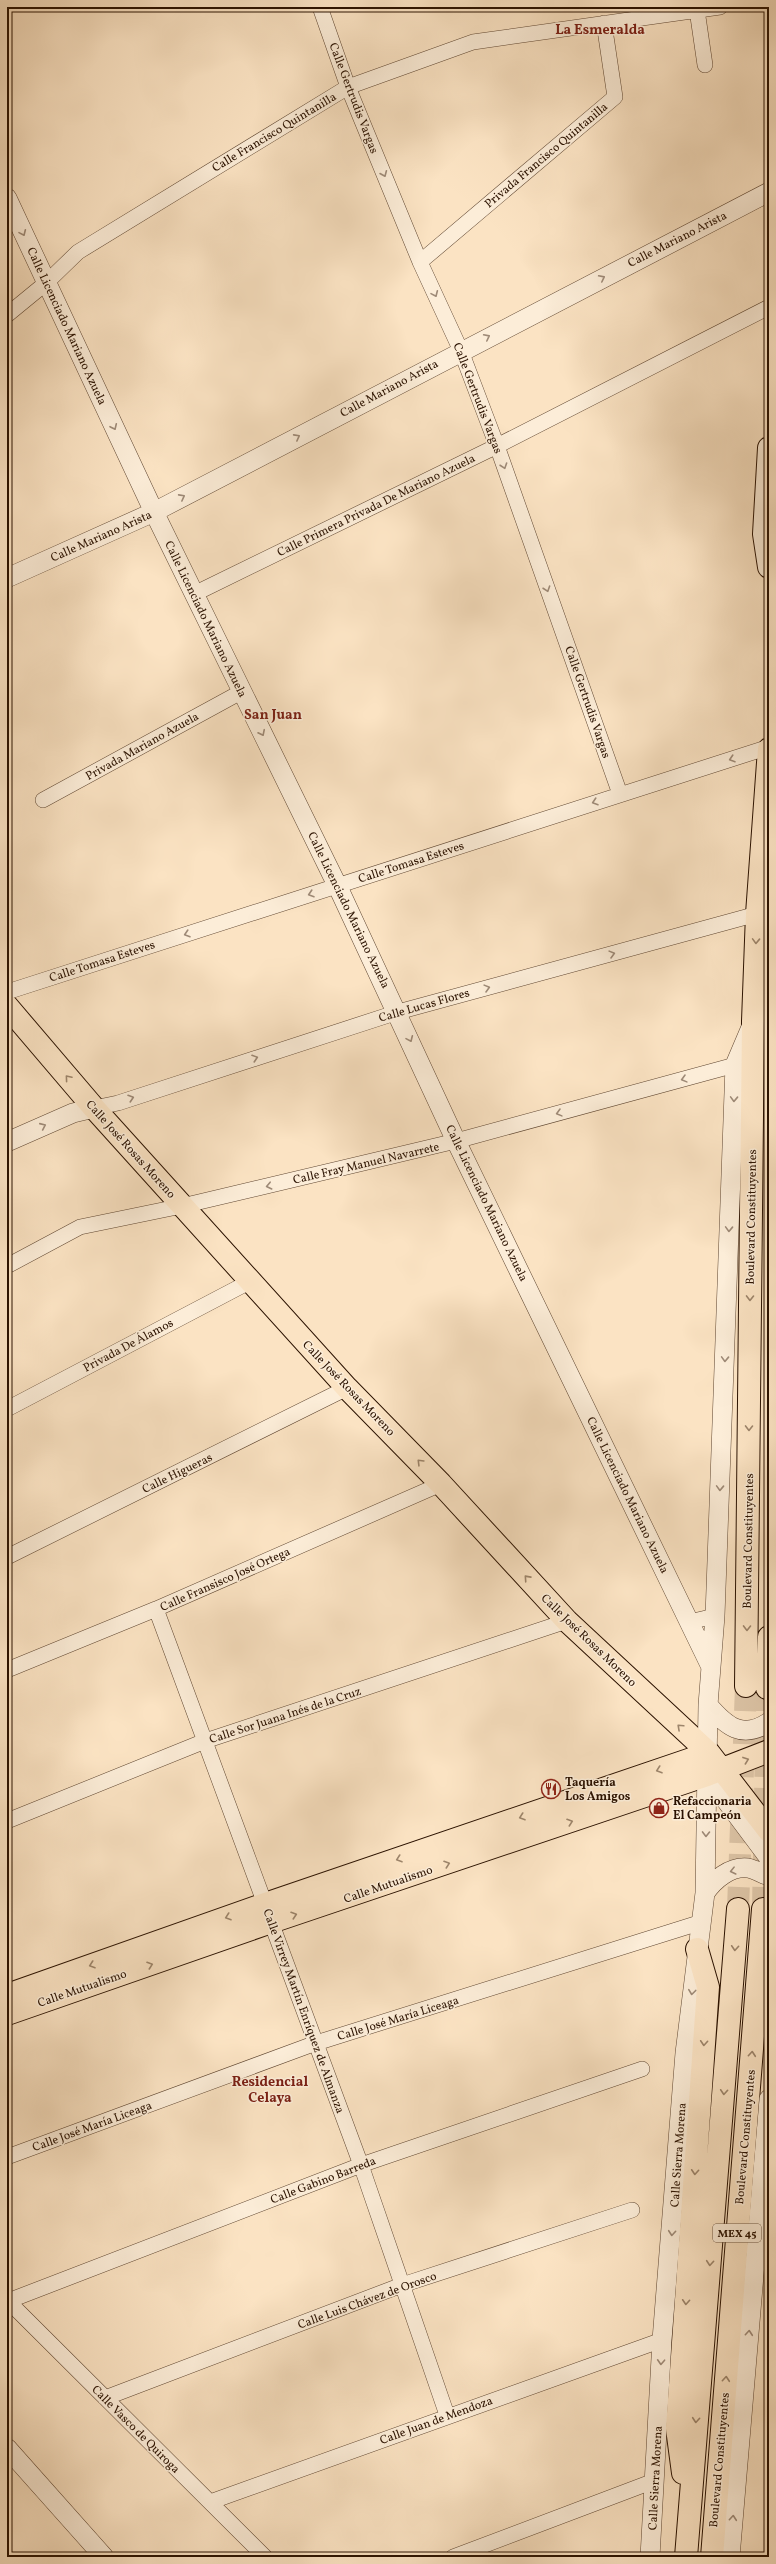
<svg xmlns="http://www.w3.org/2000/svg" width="776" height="2564" font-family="Vollkorn,serif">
  <rect width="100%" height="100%" fill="#fbe3c3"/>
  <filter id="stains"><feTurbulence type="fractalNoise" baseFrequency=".005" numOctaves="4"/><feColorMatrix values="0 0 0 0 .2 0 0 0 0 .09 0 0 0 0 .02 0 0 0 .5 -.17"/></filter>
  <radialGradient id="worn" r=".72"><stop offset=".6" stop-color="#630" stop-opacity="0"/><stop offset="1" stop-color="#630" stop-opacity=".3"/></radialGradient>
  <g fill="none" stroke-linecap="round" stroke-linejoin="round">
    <path stroke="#dcc4a6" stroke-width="22" stroke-dasharray="22 11" stroke-linecap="butt" d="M738 1909 746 1686
      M763 1909 767 1688"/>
    <defs>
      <path id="minor" d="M320 7 348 87 420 262 461 351 497 446 620 794
        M697 10 705 65
        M420 262 615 97 604 23
        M7 315 46 283 78 252 348 87 473 42 720 7
        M196 593 497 446 769 307
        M43 800 241 692
        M7 992 769 747
        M94 1108 118 1103 398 1012 757 914
        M7 1266 80 1227 182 1206 456 1141 735 1065
        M7 1409 249 1282
        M7 1557 347 1388
        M156 1609 265 1904
        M689 1622 715 1616
        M7 1670 156 1609 441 1484
        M7 1821 205 1741 567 1621
        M271 1922 361 2165 447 2415
        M7 2157 316 2043 702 1922
        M7 2300 265 2557
        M8 2301 361 2165 642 2069
        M105 2398 402 2285 632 2210
        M210 2502 662 2340
        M453 2557 654 2481"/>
      <path id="tertiary" d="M7 198 154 512 337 885 456 1141 710 1665
        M7 578 154 512 769 192
        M7 1142 73 1113 94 1108
        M708 1705C726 1726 742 1740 769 1722
        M707 1775 769 1858
        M705 1893C714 1880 730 1866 748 1868 754 1869 763 1874 769 1876
        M7 2448 104 2557
        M650 2557 662 2340 685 2053 705 1893 708 1705 715 1616 735 1065 752 1025
        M730 2557 769 2099"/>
      <path id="secondary" d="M769 448 764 534 769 567"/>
      <path id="primary" d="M7 1006 94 1108 347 1388 441 1484 567 1621 709 1753 769 1831
        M7 1995 265 1904 709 1753
        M7 2014 271 1922 707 1775 769 1751"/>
      <path id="trunk" d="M746 1686 753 1021 757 914 769 749
        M767 1688 769 1637
        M683 2473 677 2428 708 1987 697 1949
        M686 2557 738 1909
        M712 2557 763 1909"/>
    </defs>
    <use href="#minor" stroke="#5f4631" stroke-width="16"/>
    <use href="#tertiary" stroke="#5f4631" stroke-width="20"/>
    <use href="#secondary" stroke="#2b1200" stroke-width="24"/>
    <use href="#primary" stroke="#2b1200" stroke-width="24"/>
    <use href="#trunk" stroke="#2b1200" stroke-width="24"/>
    <use href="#minor" stroke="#fcedd8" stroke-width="15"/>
    <use href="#tertiary" stroke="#fcedd8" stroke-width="19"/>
    <use href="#secondary" stroke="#fcedd8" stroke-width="22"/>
    <use href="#primary" stroke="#fbe3c3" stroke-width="22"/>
    <use href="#trunk" stroke="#fbe3c3" stroke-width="22"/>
  </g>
  <defs><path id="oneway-chevron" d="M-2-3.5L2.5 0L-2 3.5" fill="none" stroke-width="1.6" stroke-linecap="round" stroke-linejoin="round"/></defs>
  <g stroke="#9e8a77">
    <use href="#oneway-chevron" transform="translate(384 174) rotate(67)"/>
    <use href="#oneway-chevron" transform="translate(23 233) rotate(66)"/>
    <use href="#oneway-chevron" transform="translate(602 278) rotate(-27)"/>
    <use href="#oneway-chevron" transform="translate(435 294) rotate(66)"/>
    <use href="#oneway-chevron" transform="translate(487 337) rotate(-27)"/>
    <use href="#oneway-chevron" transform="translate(114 427) rotate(65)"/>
    <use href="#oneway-chevron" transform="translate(297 437) rotate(-28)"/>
    <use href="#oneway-chevron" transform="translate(504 466) rotate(71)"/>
    <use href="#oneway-chevron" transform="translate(182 497) rotate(-28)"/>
    <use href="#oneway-chevron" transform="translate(547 589) rotate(71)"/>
    <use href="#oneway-chevron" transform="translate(262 733) rotate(64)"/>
    <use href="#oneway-chevron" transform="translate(732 759) rotate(162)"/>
    <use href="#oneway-chevron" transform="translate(595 802) rotate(162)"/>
    <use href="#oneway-chevron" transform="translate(311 894) rotate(162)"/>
    <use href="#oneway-chevron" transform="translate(187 934) rotate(162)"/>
    <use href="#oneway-chevron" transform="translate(612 954) rotate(-15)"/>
    <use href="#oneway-chevron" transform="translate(487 988) rotate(-15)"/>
    <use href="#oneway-chevron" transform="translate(410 1039) rotate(66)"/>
    <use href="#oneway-chevron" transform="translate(255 1058) rotate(-18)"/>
    <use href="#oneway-chevron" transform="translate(684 1079) rotate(165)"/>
    <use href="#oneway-chevron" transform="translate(131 1098) rotate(-18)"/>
    <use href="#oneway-chevron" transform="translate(734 1099) rotate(92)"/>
    <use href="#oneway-chevron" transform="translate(559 1113) rotate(165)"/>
    <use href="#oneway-chevron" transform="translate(43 1126) rotate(-24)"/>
    <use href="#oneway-chevron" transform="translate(269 1186) rotate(167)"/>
    <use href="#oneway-chevron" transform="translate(729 1229) rotate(92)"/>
    <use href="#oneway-chevron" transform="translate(725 1359) rotate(92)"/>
    <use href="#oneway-chevron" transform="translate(720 1488) rotate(92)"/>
    <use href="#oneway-chevron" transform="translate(706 1834) rotate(91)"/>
    <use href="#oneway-chevron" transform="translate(733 1871) rotate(166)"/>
    <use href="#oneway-chevron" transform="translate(692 1992) rotate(97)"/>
    <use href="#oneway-chevron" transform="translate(672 2233) rotate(95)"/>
    <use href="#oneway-chevron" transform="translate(749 2333) rotate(-85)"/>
    <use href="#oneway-chevron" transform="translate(661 2362) rotate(93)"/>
    <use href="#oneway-chevron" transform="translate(733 2518) rotate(-85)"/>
  </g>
  <g stroke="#9d856b">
    <use href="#oneway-chevron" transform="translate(756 941) rotate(92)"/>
    <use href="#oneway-chevron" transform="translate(68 1078) rotate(-130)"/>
    <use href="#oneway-chevron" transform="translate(750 1298) rotate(91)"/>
    <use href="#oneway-chevron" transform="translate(749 1428) rotate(91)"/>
    <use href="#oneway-chevron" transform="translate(420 1462) rotate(-135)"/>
    <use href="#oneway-chevron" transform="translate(527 1578) rotate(-132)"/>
    <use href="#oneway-chevron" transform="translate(747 1628) rotate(91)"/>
    <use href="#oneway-chevron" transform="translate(680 1727) rotate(-137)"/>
    <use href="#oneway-chevron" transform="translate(746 1760) rotate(-20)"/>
    <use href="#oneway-chevron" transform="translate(659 1770) rotate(161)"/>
    <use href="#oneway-chevron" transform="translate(522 1817) rotate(161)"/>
    <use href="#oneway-chevron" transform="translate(570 1822) rotate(-19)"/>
    <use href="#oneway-chevron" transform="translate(399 1859) rotate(161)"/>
    <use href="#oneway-chevron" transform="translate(447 1864) rotate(-19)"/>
    <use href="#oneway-chevron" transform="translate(294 1915) rotate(-18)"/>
    <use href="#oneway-chevron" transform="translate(228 1917) rotate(161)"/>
    <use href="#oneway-chevron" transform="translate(735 1948) rotate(94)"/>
    <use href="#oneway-chevron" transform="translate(92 1965) rotate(161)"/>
    <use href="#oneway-chevron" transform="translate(150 1965) rotate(-19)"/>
    <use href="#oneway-chevron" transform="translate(704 2043) rotate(94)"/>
    <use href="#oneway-chevron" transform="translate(752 2054) rotate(-85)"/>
    <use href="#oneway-chevron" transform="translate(724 2092) rotate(94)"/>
    <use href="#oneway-chevron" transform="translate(695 2172) rotate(94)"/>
    <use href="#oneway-chevron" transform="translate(710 2263) rotate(95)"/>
    <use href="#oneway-chevron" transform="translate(686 2302) rotate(94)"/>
    <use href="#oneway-chevron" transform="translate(726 2379) rotate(-85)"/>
    <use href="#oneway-chevron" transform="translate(696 2420) rotate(95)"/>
  </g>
  <defs>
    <symbol id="restaurant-ring" viewBox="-11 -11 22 22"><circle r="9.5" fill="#fcedd8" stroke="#8f2418" stroke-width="1.5"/><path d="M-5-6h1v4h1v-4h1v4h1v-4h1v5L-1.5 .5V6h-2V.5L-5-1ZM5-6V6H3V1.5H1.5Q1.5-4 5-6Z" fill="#8f2418"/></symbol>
    <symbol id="shop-ring" viewBox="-11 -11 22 22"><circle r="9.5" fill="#fcedd8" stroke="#8f2418" stroke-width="1.5"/><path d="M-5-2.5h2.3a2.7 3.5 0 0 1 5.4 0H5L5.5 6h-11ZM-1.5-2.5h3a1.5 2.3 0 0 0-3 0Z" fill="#8f2418"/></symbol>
  </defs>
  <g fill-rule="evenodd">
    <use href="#restaurant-ring" x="540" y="1778" width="22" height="22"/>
    <use href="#shop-ring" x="648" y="1797" width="22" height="22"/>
  </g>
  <g text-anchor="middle" stroke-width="3" stroke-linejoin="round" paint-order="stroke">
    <rect fill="#fcedd8" stroke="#6a5441" stroke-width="1" x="713" y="2224" width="48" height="18" rx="3"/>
    <g font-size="11" font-weight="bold" fill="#2b1200">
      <text x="737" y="2237">MEX 45</text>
    </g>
    <g font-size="12" fill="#2b1200" stroke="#fcedd8">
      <text transform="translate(354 98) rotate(69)" y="4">Calle Gertrudis Vargas</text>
      <text transform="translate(274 132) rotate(-31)" y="4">Calle Francisco Quintanilla</text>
      <text transform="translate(546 155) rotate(-40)" y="4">Privada Francisco Quintanilla</text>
      <text transform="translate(677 239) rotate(-27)" y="4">Calle Mariano Arista</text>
      <text transform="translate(67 326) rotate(65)" y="4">Calle Licenciado Mariano Azuela</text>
      <text transform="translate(389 388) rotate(-28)" y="4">Calle Mariano Arista</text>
      <text transform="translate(478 398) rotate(69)" y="4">Calle Gertrudis Vargas</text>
      <text transform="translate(376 505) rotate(-26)" y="4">Calle Primera Privada De Mariano Azuela</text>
      <text transform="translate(101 536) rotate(-24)" y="4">Calle Mariano Arista</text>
      <text transform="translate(206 619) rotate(64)" y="4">Calle Licenciado Mariano Azuela</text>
      <text transform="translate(588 702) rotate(71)" y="4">Calle Gertrudis Vargas</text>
      <text transform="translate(142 746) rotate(-29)" y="4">Privada Mariano Azuela</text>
      <text transform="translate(411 862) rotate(-18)" y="4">Calle Tomasa Esteves</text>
      <text transform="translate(349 910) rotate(64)" y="4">Calle Licenciado Mariano Azuela</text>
      <text transform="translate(102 961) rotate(-18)" y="4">Calle Tomasa Esteves</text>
      <text transform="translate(424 1005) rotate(-16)" y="4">Calle Lucas Flores</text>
      <text transform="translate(131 1149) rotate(48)" y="4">Calle José Rosas Moreno</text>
      <text transform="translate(366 1163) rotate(-13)" y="4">Calle Fray Manuel Navarrete</text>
      <text transform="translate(487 1203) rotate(64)" y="4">Calle Licenciado Mariano Azuela</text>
      <text transform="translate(751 1217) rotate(-89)" y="4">Boulevard Constituyentes</text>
      <text transform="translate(128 1345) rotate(-28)" y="4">Privada De Álamos</text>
      <text transform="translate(349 1388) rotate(46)" y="4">Calle José Rosas Moreno</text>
      <text transform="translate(177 1473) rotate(-26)" y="4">Calle Higueras</text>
      <text transform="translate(628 1495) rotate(64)" y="4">Calle Licenciado Mariano Azuela</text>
      <text transform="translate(748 1541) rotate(-89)" y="4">Boulevard Constituyentes</text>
      <text transform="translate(225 1579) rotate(-24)" y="4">Calle Fransisco José Ortega</text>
      <text transform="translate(589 1640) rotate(44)" y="4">Calle José Rosas Moreno</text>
      <text transform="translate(285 1715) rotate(-18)" y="4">Calle Sor Juana Inés de la Cruz</text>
      <text transform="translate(388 1884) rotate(-19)" y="4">Calle Mutualismo</text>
      <text transform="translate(82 1988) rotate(-19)" y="4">Calle Mutualismo</text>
      <text transform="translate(304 2011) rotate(70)" y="4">Calle Virrey Martín Enríquez de Almanza</text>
      <text transform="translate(398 2018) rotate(-17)" y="4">Calle José María Liceaga</text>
      <text transform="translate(92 2126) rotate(-20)" y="4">Calle José María Liceaga</text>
      <text transform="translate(745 2137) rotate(-85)" y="4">Boulevard Constituyentes</text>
      <text transform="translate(678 2155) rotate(-86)" y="4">Calle Sierra Morena</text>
      <text transform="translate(323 2180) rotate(-21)" y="4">Calle Gabino Barreda</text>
      <text transform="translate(367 2300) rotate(-20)" y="4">Calle Luis Chávez de Orosco</text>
      <text transform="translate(436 2420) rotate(-20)" y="4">Calle Juan de Mendoza</text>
      <text transform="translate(136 2429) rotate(45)" y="4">Calle Vasco de Quiroga</text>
      <text transform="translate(719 2460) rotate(-85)" y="4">Boulevard Constituyentes</text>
      <text transform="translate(655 2478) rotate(-87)" y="4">Calle Sierra Morena</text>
    </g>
    <g font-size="12" font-weight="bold" fill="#2b1200" stroke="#fcedd8" text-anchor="start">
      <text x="565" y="1786">Taquería<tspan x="565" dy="14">Los Amigos</tspan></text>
      <text x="673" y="1805">Refaccionaria<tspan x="673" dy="14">El Campeón</tspan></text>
    </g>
    <g font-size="14" font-weight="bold" fill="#7a1f14" stroke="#fcedd8">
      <text x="600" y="34">La Esmeralda</text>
      <text x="273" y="719">San Juan</text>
      <text x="270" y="2086">Residencial<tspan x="270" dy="16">Celaya</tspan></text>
    </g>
  </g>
  <rect width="776" height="2564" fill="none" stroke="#fbe3c3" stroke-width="24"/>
  <rect x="8" y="8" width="760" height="2548" fill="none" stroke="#2b1200" stroke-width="2"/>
  <rect x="12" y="12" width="752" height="2540" fill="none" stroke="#2b1200"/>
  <rect width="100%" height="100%" filter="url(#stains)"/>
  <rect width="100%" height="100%" fill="url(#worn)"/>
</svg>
